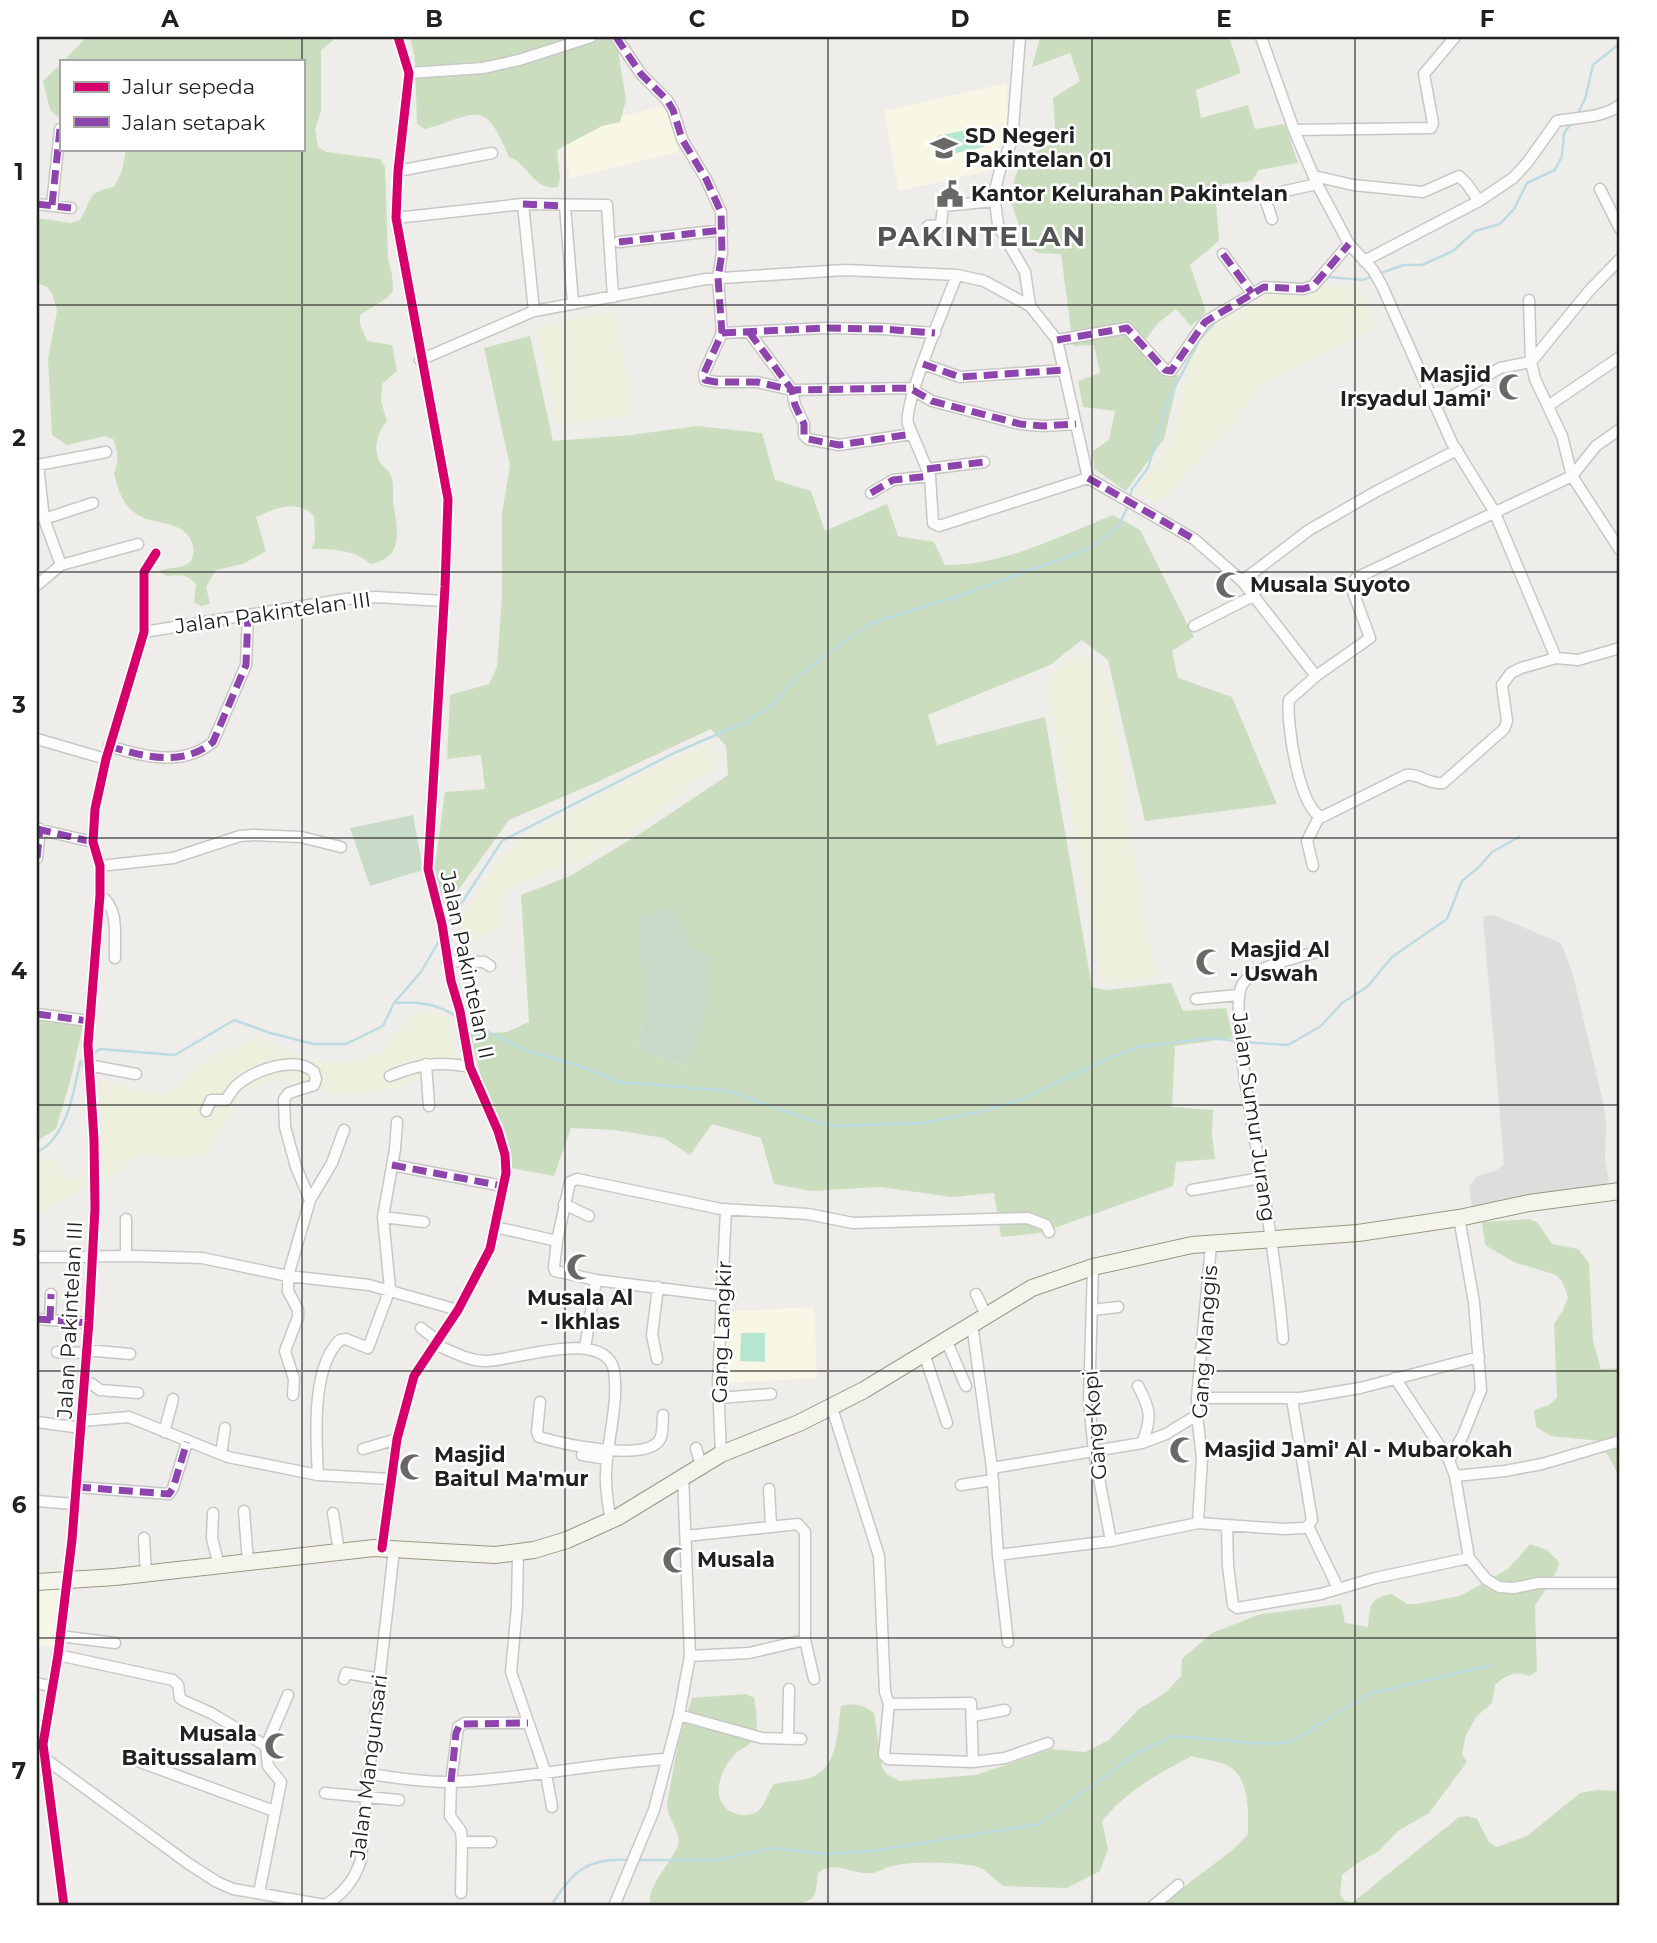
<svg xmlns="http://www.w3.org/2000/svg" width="1657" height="1943" font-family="Montserrat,sans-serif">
  <rect width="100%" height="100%" fill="#efede9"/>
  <path fill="#dedddb" d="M1493 915 1561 943 1573 975 1604 1106 1606 1123 1605 1160 1609 1182 1607 1185 1472 1207 1469 1187 1477 1176 1495 1171 1504 1164 1483 917Z"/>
  <path fill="#f8f7e6" d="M1007 83 1008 125 988 171 899 191 884 111Z
    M668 105 679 152 570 178 559 131Z
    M814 1307 817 1378 725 1383 721 1312Z
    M37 1587 62 1590 55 1647 37 1645Z"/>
  <path fill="#eeefdd" d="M1322 286 1359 287 1375 326 1261 385 1229 429 1159 504 1134 492 1171 443 1190 360 1212 325 1274 293 1308 296Z
    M615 310 634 415 557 425 536 328Z
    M1080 652 1103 669 1117 727 1128 815 1156 980 1103 984 1048 693 1051 677Z
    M709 742 722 760 637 828 586 857 535 878 509 886 498 908 503 928 470 942 458 919 465 914 495 864 519 838 626 782Z
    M415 1011 437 1012 451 1019 457 1068 441 1071 407 1085 366 1094H330L304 1084 274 1079 241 1092 205 1156 180 1158 142 1155 103 1181 98 1079 162 1096 173 1092 196 1066 226 1050 259 1037 302 1059 341 1064 379 1054Z
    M37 1159 57 1161 67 1182 88 1172 89 1186 65 1196 37 1218Z"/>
  <path fill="#cadebf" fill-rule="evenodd" d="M86 37H337L321 50V111L315 130 318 147 326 152 380 159 385 167 388 258 392 275 393 291 387 298 360 315V324L367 341 392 345 397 371 382 384 381 401 387 421C378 431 372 449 380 462 383 468 391 471 392 479 394 488 392 498 394 507 398 533 403 558 370 564 355 549 331 549 311 549L315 541 314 516C296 498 275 509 256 517L266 551 243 564 216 570 206 587 210 604 201 606 194 602 196 584C187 573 178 575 166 576L159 571C167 567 183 569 190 562 193 558 194 551 193 546 186 519 156 526 138 515 122 505 118 490 114 473 119 461 118 451 113 439L105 436 67 445 52 435 48 359 57 311 52 293 47 287 37 283V218L71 223 80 220C94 197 85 193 114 187L122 171 126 149H303V61H64Z
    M410 37H616L626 100 620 122 602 126 557 150 560 178 558 187C533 191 529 164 509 157 484 97 478 114 425 129L417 124 415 59Z
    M1040 37H1229L1241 73 1196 90 1201 118 1248 105 1255 129 1285 124 1298 163 1259 170 1252 181 1222 184 1216 200 1219 241 1190 265 1206 312 1191 326 1176 309 1158 323 1140 347 1166 378 1179 375 1164 439 1126 491 1094 469 1093 451 1109 440 1115 411 1083 407 1078 381 1100 373 1094 345 1073 346 1061 254 1038 253 1027 246 1011 203 1015 177 1023 158 1056 142 1053 98 1080 81 1070 53 1032 67Z
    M61 64V119L50 110 43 81Z
    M530 336 553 441 631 435 697 426 762 433 775 480 811 491 825 531 887 504 898 536 934 542 945 565C1003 566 1060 536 1113 515L1140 530 1194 637 1172 651 1178 678 1232 697 1277 804 1145 821 1108 660 1082 640 1050 665 928 715 937 745 1045 717 1092 987 1106 990 1171 983 1183 1011 1226 1008 1233 1038 1175 1046 1172 1107 1213 1110 1212 1135 1215 1159 1176 1162 1173 1186 1040 1233 1001 1237 994 1193 952 1197 880 1187 811 1191 774 1184 761 1138 712 1124 690 1155 664 1138 614 1130 571 1128 554 1176 506 1167 469 1034 507 1032 529 1022 521 895 570 876 641 833 728 775 726 746 711 729 595 783 509 820 446 907 433 880 445 792 485 789 481 755 447 759 450 695 489 684 497 667 502 597V513L510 466 484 348ZM639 947 693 1048 687 1066 638 1049 647 1001Z
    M37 1020 83 1025 71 1078 56 1129 37 1141Z
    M1528 1219 1537 1222 1552 1244 1578 1249 1589 1263 1593 1341 1601 1369 1620 1368V1504L1618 1474 1600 1441 1551 1436 1536 1427 1534 1410 1549 1405 1557 1398 1554 1324 1563 1310 1568 1297 1562 1281 1556 1275 1514 1262 1485 1245 1482 1222Z
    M1530 1544 1547 1550 1559 1562 1557 1571 1535 1606 1537 1671 1529 1676C1515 1670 1506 1675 1495 1685L1492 1703 1476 1717 1466 1735 1462 1754 1467 1762 1429 1813 1398 1831 1379 1851 1356 1864 1342 1875 1340 1894 1345 1901 1353 1902 1459 1817 1468 1816 1477 1819 1489 1842 1497 1847 1527 1836 1580 1793 1597 1790 1620 1791V1906H1165C1188 1878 1224 1862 1248 1834 1248 1815 1250 1785 1234 1770 1225 1761 1204 1760 1192 1756 1157 1774 1127 1791 1102 1821L1108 1849 1100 1871 1067 1888 1003 1886 983 1869 975 1866C949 1862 918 1861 892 1866 885 1867 878 1873 871 1873 852 1875 835 1859 818 1873 815 1900 817 1899 790 1906H651C644 1890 671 1862 678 1846 681 1829 667 1820 667 1804L678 1744 692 1698 746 1694 754 1698C756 1710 760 1730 752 1741 748 1747 740 1749 735 1754 722 1768 711 1793 726 1808 733 1816 753 1818 760 1809 766 1803 768 1792 773 1785 785 1780 800 1782 812 1777 839 1766 837 1730 841 1706 855 1703 862 1704 874 1713L882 1767 887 1774 899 1781 976 1775 1052 1749 1085 1752 1109 1740 1139 1709 1165 1693 1181 1676 1182 1659 1212 1633 1261 1614 1341 1604 1345 1623 1368 1627C1370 1606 1369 1598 1392 1594L1407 1604H1416L1460 1596 1508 1569Z"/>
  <path fill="#c8dac8" d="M413 815 423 870 370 886 350 828Z
    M673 906 693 948 711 957 705 1018 687 1066 638 1049 647 1001 639 947 638 917Z"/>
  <path fill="#b5e6d0" d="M980 127 984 147 942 156 937 136Z
    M741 1333H765V1362L740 1361Z"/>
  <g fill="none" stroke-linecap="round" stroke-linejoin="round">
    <path stroke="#bddbe2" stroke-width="2.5" d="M1577 115 1585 99 1593 65 1620 43
      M1378 274 1404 265H1422L1453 251 1475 231 1500 224 1514 209 1527 183 1555 170 1562 156 1564 133 1571 124
      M1320 286 1328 277 1363 280 1371 277
      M1130 498 1132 489 1148 468 1168 400 1200 339 1217 320
      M446 927 502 841 674 753 746 722 774 704 795 678 869 624 964 594 1091 548 1119 525 1129 504
      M396 1003C419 1001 436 1004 456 1016
      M465 1021 525 1050 580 1066 619 1082 729 1091 816 1122 834 1126 922 1123 988 1110 1022 1099 1105 1060 1138 1047 1211 1038 1236 1041
      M1243 1042 1288 1045 1321 1026 1342 1003 1367 987 1392 957 1447 919 1462 881 1479 867 1492 852 1519 837
      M93 1054 100 1049 175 1055 234 1020 270 1033 314 1044H346L383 1026 394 1003 421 972 440 939
      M37 1152C67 1138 74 1091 80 1062L84 1059
      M636 1860H718L772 1848 827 1854 873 1851 1039 1824 1137 1753 1173 1736 1266 1744 1291 1742 1369 1694 1491 1665
      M551 1906C572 1871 588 1857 630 1860"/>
    <defs>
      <path id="street" d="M616 37 641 74 667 100 673 110 682 139 706 179 721 212 722 253 718 278 722 333 704 373 705 380 716 382H757L792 390 914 388
        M1020 37 1012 141 1001 166 996 186 995 201 998 225 1025 272 1030 306
        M1261 37 1294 130 1317 184 1349 244 1373 270 1382 286 1452 443 1494 511 1556 658
        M409 73 483 68 519 60 591 37
        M1294 130 1431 128 1433 123 1424 74 1455 37
        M398 171 492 153
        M1314 176 1353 185 1423 192 1459 176 1467 184 1479 201 1364 261
        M1600 189 1620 229
        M1479 201 1513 178 1527 163 1557 121C1578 117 1603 118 1620 105
        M37 204 71 208
        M523 204 534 311
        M52 205 60 129
        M565 206 573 303
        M396 218 523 204 607 205 613 297
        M1272 219 1265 199 1267 195 1317 184
        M928 226 941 225 943 206 995 201
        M619 242 722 230
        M1223 254 1252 293
        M957 275C947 301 903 403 908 424L930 476 933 523 939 526 1088 478
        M1529 300 1531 362 1535 379 1562 436 1572 476
        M749 332 792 390 795 405 804 424V435L808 439 839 445 912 434
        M722 333 827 328 882 329 935 333
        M1057 340 1127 328 1165 370 1171 371 1205 322 1264 287 1303 289 1313 286 1349 244
        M420 360 534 311 706 279 845 270 957 275 984 281 1030 306 1057 340 1088 478
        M923 364 960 377 1064 370
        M913 390 932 401 1020 424 1043 426 1076 424
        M1435 406 1500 368 1531 362 1589 291 1620 259
        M1548 406 1620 357
        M927 469 984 462
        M1572 476 1596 446 1620 429
        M1088 478 1194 539 1242 581 1316 676
        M871 493 893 480 930 476
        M44 519 93 503
        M1620 550 1572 476 1356 578 1352 589 1370 638 1316 676 1289 700C1286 722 1299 810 1322 817L1406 775C1419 773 1429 785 1443 783L1504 729 1507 721 1502 685 1511 673 1521 668 1556 658 1578 660 1620 648
        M61 565 44 519 38 465 106 452
        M1242 581 1309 530 1377 491 1457 450
        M37 585 61 565 138 544
        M1194 626 1255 595
        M144 632 346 599 376 597 444 601
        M37 739 106 759
        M109 746C144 757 183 767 213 742L246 665 248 615
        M37 829 93 842
        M37 858 40 829
        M100 866 173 858 240 836 254 835 301 837 341 847
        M1313 866 1307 841 1319 817
        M100 895C120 909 114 935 115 958
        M447 961 484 962 490 966
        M1196 999 1238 995
        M37 1014 89 1021
        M426 1064 429 1106
        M88 1065 136 1074
        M390 1076C419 1064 439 1061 470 1067
        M206 1111 211 1100H226C229 1096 232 1090 236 1086 253 1071 295 1054 314 1072L316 1079 314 1085 289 1093 284 1099 285 1127 296 1167 310 1200 288 1276V1291L298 1310V1317L285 1351 294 1379 293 1395
        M392 1165 503 1186
        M1192 1190 1261 1178
        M310 1200 332 1163 344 1130
        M564 1204 589 1216
        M383 1217 424 1222
        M1459 1218 1474 1302 1481 1390 1463 1435 1449 1460 1455 1476 1469 1558 1486 1579 1499 1587 1514 1588 1538 1583H1620
        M126 1219V1256
        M495 1227 557 1241 554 1267 555 1271 596 1280 585 1348
        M557 1241 570 1182 577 1179 721 1209 808 1214 853 1223 1028 1218 1046 1225 1049 1232
        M41 1257 135 1256 202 1258 288 1276 369 1285 458 1310
        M1093 1267 1089 1402 1094 1452 1111 1541
        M596 1280 721 1296
        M976 1294 986 1315
        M1093 1310 1118 1307
        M37 1319 89 1323
        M50 1320 51 1294
        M972 1324 992 1468 998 1555 1008 1642
        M421 1328 438 1341
        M1283 1339C1279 1285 1270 1233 1262 1180 1256 1145 1229 1010 1242 985 1253 966 1298 958 1319 951
        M946 1340 966 1386
        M436 1345C452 1351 470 1362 487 1361 516 1360 606 1327 614 1371 619 1405 607 1439 606 1473 605 1489 608 1505 611 1521
        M86 1350 130 1354
        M57 1352 86 1353
        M924 1353 947 1423
        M657 1359 652 1335 658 1287
        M1395 1378 1449 1460
        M84 1384H92L100 1390 138 1393
        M1138 1386C1151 1410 1152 1418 1142 1443
        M719 1398 771 1394
        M1197 1398H1301L1360 1388 1479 1357
        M1292 1399 1312 1520 1308 1526
        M540 1402 537 1432 539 1437C563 1444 640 1461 658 1442 664 1436 662 1423 663 1415
        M832 1408 879 1556 885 1692 889 1704 971 1703 973 1762 1005 1758 1048 1743
        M82 1421 129 1417 228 1457 318 1475 391 1479
        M37 1422 81 1428
        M164 1432 173 1399
        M696 1448 701 1465
        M363 1449 397 1439
        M221 1454 225 1428
        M721 1454 718 1382 726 1209
        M582 1455 607 1459
        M992 1468 1142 1443 1166 1434 1197 1415
        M318 1475C316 1438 311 1367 340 1340L346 1339 368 1348 390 1289 383 1217 395 1149 397 1122
        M1455 1476 1505 1471 1542 1464 1620 1441
        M961 1485 993 1480
        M77 1487 169 1494 173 1488 187 1442
        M769 1489 771 1525
        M37 1501 75 1504
        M244 1511 248 1562
        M213 1513 212 1538 219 1566
        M333 1513 339 1552
        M1198 1523 1202 1458 1197 1415V1398L1211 1245
        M1227 1525 1228 1566 1233 1605 1237 1608 1321 1594 1375 1578 1469 1558
        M1308 1526 1338 1588
        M686 1536 798 1524 805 1532V1640L749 1653 690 1656
        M144 1538 146 1574
        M382 1548 397 1439 414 1376 458 1310 490 1249 506 1173 505 1155 498 1131 470 1067 460 1011 451 981 442 924 428 869 445 587 448 499 396 218 398 171 409 73 398 37
        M518 1552 517 1607 511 1672 546 1774 552 1807
        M998 1555 1111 1541 1198 1523 1284 1529 1304 1528 1308 1526
        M60 1636 115 1643
        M805 1640 814 1679
        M58 1655 173 1680 178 1685 180 1698 184 1701 211 1713 266 1746 268 1766 281 1782 259 1893
        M344 1679 346 1673 380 1679
        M37 1683 53 1687
        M889 1704 884 1755 888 1759 973 1762
        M679 1715 762 1738 801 1739
        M973 1716 1005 1710
        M788 1739 789 1689
        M266 1746 288 1695
        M40 1758H44L189 1864 217 1882 233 1889 325 1905C343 1894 354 1881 361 1860 369 1756 383 1653 394 1549
        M140 1762 274 1811
        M367 1774C395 1777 425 1783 453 1782 525 1779 595 1763 667 1759
        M325 1793 399 1800
        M462 1842H491
        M461 1893 462 1842 461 1831 450 1816 451 1782 458 1727 465 1723H528
        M64 1906 43 1744 58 1655 72 1540 89 1321 95 1208 94 1140 88 1045 100 895V866L93 842 95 809 106 759 144 632V572L156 553
        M614 1906 654 1810 679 1715 690 1656 683 1475
        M1153 1906 1178 1885"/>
      <path id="secondary" d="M37 1582 115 1577 374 1548 495 1555 534 1550 567 1540 618 1517 721 1454 799 1423 864 1390 1032 1288 1093 1267 1192 1245 1358 1233 1459 1218 1529 1203 1620 1191"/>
    </defs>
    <use href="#street" stroke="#c8c7c5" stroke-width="13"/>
    <use href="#secondary" stroke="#989980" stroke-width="18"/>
    <use href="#street" stroke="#fdfcfc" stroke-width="10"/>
    <use href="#secondary" stroke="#f4f4ec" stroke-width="16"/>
    <path stroke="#8e44ad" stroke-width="7" stroke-dasharray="14 7" stroke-linecap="butt" d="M616 37 641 74 667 100 673 110 682 139 706 179 721 212 722 253 718 278 722 333 704 373 705 380 716 382H757L792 390 914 388
      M37 204 71 208
      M523 204 565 206
      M52 205 60 129
      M619 242 722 230
      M1223 254 1252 293
      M749 332 792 390 795 405 804 424V435L808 439 839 445 912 434
      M722 333 827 328 882 329 935 333
      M1057 340 1127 328 1165 370 1171 371 1205 322 1264 287 1303 289 1313 286 1349 244
      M923 364 960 377 1064 370
      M913 390 932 401 1020 424 1043 426 1076 424
      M927 469 984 462
      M1088 478 1194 539
      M871 493 893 480 930 476
      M109 746C144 757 183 767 213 742L246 665 248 615
      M37 829 93 842
      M37 858 40 829
      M37 1014 89 1021
      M392 1165 503 1186
      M37 1319 89 1323
      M50 1320 51 1294
      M77 1487 169 1494 173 1488 187 1442
      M451 1782 456 1733 460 1724 528 1723"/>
    <defs>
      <path id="cycleway" d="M382 1548 397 1439 414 1376 458 1310 490 1249 506 1173 505 1155 498 1131 470 1067 460 1011 451 981 442 924 428 869 445 587 448 499 396 218 398 171 409 73 398 37
        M64 1906 43 1744 58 1655 72 1540 89 1321 95 1208 94 1140 88 1045 100 895V866L93 842 95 809 106 759 144 632V572L156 553"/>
    </defs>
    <use href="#cycleway" stroke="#fff" stroke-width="13"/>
    <use href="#cycleway" stroke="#d6006c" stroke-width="9"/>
  </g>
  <path fill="none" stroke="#212121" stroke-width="2" stroke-opacity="0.55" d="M302 37V61M565 37V1906M828 37V1906M1092 37V1906M1355 37V1906M302 149V1906M37 305H1620M37 572H1620M37 838H1620M37 1105H1620M37 1371H1620M37 1638H1620"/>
  <defs>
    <symbol id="school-bare" viewBox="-9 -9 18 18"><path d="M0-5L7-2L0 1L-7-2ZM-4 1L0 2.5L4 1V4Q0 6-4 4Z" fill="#696867" stroke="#fff" stroke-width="2.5" paint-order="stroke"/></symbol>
    <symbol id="civic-bare" viewBox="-9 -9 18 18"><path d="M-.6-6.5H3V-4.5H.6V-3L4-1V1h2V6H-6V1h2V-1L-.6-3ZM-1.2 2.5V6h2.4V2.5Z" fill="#696867" stroke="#fff" stroke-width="2.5" paint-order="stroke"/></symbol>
    <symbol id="mosque-bare" viewBox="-9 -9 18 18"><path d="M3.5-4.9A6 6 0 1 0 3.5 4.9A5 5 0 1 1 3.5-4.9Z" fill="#696867" stroke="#fff" stroke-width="2.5" paint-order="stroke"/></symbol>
  </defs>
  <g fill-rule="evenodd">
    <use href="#school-bare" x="925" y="129" width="38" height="38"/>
    <use href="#civic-bare" x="931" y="175" width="38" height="38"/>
    <use href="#mosque-bare" x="1493" y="368" width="38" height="38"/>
    <use href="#mosque-bare" x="1210" y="566" width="38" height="38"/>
    <use href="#mosque-bare" x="1190" y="943" width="38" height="38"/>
    <use href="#mosque-bare" x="561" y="1248" width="38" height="38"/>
    <use href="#mosque-bare" x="1164" y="1431" width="38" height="38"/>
    <use href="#mosque-bare" x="394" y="1448" width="38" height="38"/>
    <use href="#mosque-bare" x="657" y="1541" width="38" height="38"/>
    <use href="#mosque-bare" x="259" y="1727" width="38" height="38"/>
  </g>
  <g text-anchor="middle" stroke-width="5" stroke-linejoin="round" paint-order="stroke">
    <g font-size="21" font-weight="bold" fill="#212121" stroke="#fff" text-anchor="start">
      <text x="965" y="143">SD Negeri<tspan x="965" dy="24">Pakintelan 01</tspan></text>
      <text x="971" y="201">Kantor Kelurahan Pakintelan</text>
      <text x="1491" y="382" text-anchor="end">Masjid<tspan x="1491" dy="24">Irsyadul Jami'</tspan></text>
      <text x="1250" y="592">Musala Suyoto</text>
      <text x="1230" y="957">Masjid Al<tspan x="1230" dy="24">- Uswah</tspan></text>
      <text x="580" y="1305" text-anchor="middle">Musala Al<tspan x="580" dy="24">- Ikhlas</tspan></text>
      <text x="1204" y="1457">Masjid Jami' Al - Mubarokah</text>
      <text x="434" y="1462">Masjid<tspan x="434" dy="24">Baitul Ma'mur</tspan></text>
      <text x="697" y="1567">Musala</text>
      <text x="257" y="1741" text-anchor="end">Musala<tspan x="257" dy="24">Baitussalam</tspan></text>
    </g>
    <g font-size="21" fill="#212121" stroke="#fff">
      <text transform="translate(273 613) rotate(-8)" y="7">Jalan Pakintelan III</text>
      <text transform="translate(467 965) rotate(78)" y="7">Jalan Pakintelan II</text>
      <text transform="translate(1254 1117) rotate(82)" y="7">Jalan Sumur Jurang</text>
      <text transform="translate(70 1320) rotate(-87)" y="7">Jalan Pakintelan III</text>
      <text transform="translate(722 1332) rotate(-88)" y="7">Gang Langkir</text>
      <text transform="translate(1205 1342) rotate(-86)" y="7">Gang Manggis</text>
      <text transform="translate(1095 1425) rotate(-95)" y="7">Gang Kopi</text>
      <text transform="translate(369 1767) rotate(-83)" y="7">Jalan Mangunsari</text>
    </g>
    <g font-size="28" font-weight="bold" letter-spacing="2" fill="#545454" stroke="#fff">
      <text x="982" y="246">PAKINTELAN</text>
    </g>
  </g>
  <rect width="1657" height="1943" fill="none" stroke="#ffffff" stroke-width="77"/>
  <rect x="60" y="60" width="245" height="91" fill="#ffffff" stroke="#a6a6a6" stroke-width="2"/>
  <rect x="74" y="82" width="35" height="10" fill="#d6006c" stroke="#a6a6a6" stroke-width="2"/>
  <text x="122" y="94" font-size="21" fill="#212121">Jalur sepeda</text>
  <rect x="74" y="117" width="35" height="10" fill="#8e44ad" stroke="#a6a6a6" stroke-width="2"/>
  <text x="122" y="130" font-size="21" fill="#212121">Jalan setapak</text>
  <rect x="38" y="38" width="1580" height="1866" fill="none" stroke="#212121" stroke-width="2.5"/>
  <g font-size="23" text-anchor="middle" font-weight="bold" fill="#212121">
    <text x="170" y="27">A</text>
    <text x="434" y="27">B</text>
    <text x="697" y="27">C</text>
    <text x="960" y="27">D</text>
    <text x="1224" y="27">E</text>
    <text x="1487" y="27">F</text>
    <text x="19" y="180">1</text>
    <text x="19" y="446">2</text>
    <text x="19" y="713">3</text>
    <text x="19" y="979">4</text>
    <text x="19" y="1246">5</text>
    <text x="19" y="1513">6</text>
    <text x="19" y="1779">7</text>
  </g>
</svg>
